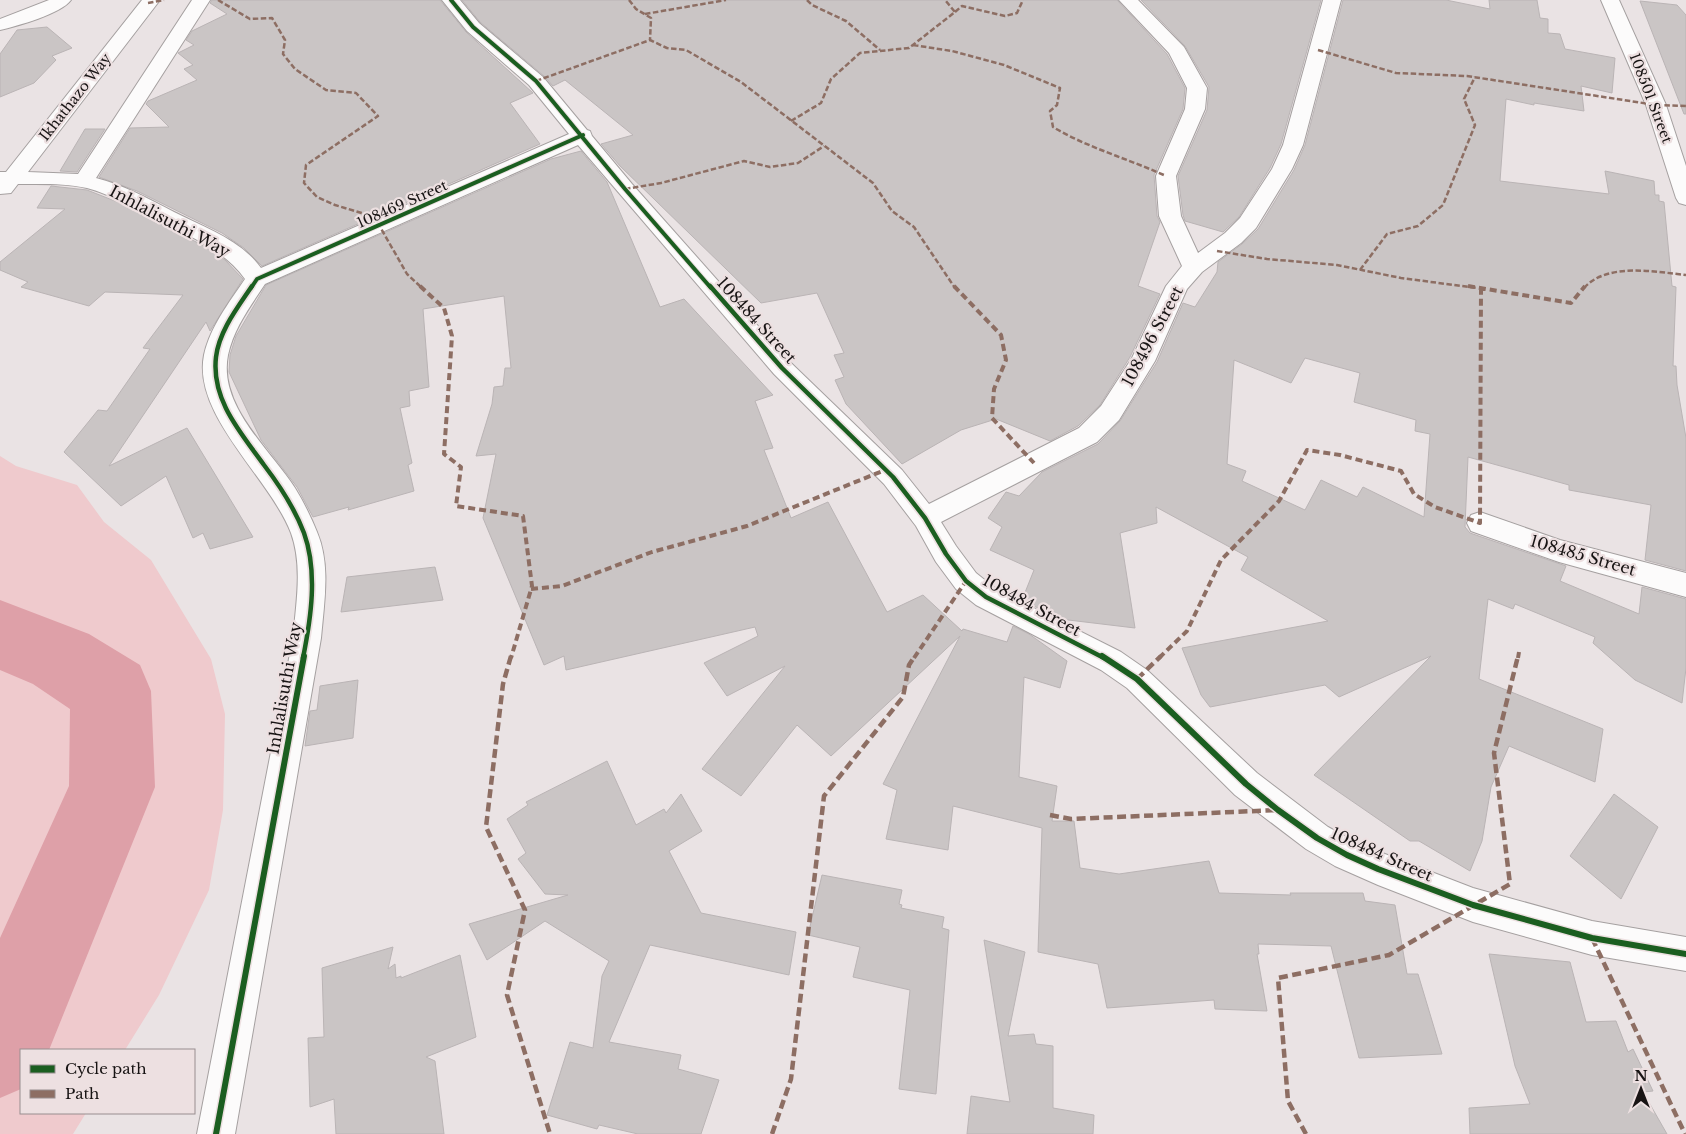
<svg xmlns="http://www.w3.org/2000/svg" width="1686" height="1134" font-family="'Libre Baskerville',serif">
  <rect width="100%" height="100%" fill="#eae3e4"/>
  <path fill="#efcacd" d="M0 456 16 466 77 485 104 522 151 560 211 659 225 714 223 810 209 890 159 995 125 1050H21V1113H86L73 1134H0Z"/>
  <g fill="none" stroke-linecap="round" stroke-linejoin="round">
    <path fill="#dea0a8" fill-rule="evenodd" d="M0 600 89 634 140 665 151 691 155 787 49 1050H21V1089L0 1098V938L69 786 70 709 33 684 0 670Z"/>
  </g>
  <path fill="#cac5c5" stroke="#bab4b5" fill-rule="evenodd" d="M212 0H440L466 32 533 93 510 103 540 144 262 266 244 248 222 233 137 191 99 177 130 128 169 127 146 104 148 101 197 80 184 69 193 65 178 53 194 45 186 40 192 31 227 14 210 3Z
    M462 0H1117L1167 54 1185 88 1183 109 1154 175 1157 216 1160 222 1138 286 1160 294 1130 357 1100 405 1078 426 1050 441 996 419 961 430 902 464 846 404 835 380 844 377 834 355 844 353 817 293 761 303 620 166 601 144 633 135 565 80 553 86 544 76 480 22Z
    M1141 0H1321L1281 144 1270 168 1239 217 1223 232 1185 221 1183 215 1178 176 1207 110 1209 87 1185 46Z
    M1343 0H1446L1490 9 1489 0H1537L1540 18 1548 19V33L1560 34 1565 49 1615 58 1612 93 1581 86 1584 111 1534 103V105L1506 99 1500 181 1609 194 1605 171 1654 181 1655 195H1659V201L1664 202 1672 286 1676 287 1673 366H1676L1677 385 1686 438V571L1645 560 1651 505 1569 490V485L1468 457 1465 527 1470 533 1566 566 1560 581 1639 614 1642 587 1686 599V668L1682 703 1635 680 1593 643 1595 637 1515 604 1513 609 1488 599 1479 679 1603 729 1595 782 1509 746 1491 787 1482 841 1470 871 1419 841H1410L1314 775 1431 656 1339 697 1325 685 1210 707 1201 695 1182 648 1328 621 1241 570 1248 557 1156 507 1157 523 1120 533 1135 628 1060 619 1022 600 1034 570 990 550 1002 527 988 518 1006 492 1019 496 1042 472 1098 444 1120 421 1157 362 1183 303 1195 307 1217 272 1218 262 1242 244 1258 229 1294 170 1305 145ZM1305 358 1360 373 1354 402 1416 420 1415 431 1430 434 1424 517 1363 487 1357 497 1321 480 1305 510 1242 481 1246 471 1227 464 1234 360 1291 383Z
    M1640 1 1677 5 1686 15V114H1684Z
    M47 27 72 48 52 56 56 60 34 83 0 97V54L17 30Z
    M85 129H105L77 172 60 171Z
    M581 151 607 182 660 307 684 299 773 395 755 401 773 448 764 450 791 518 828 502 887 612 923 595 962 631 963 629 1007 642 1013 626 1029 634 1067 661 1060 688 1024 677 1019 777 1057 786 1052 821H1074L1080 868 1119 874 1209 861 1219 893 1291 895 1290 893H1363L1365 901 1395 905 1407 974H1418L1442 1054 1359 1058 1331 946 1258 944 1259 954H1257L1267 1011 1215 1009 1214 1000 1107 1008 1098 964 1038 952 1042 828 953 806 948 850 886 839 897 790 883 784 960 636 831 756 797 725 741 796 702 769 785 666 727 696 704 663 758 636 755 627 566 670 564 656 544 665 483 518 496 454 476 456 492 404 494 387 503 386 505 368H511L504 296 423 309 429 387 409 391 410 406 400 408 412 463 408 465 414 491 348 510 349 507 313 517 297 487 261 440 229 372 230 355 236 336 266 285 551 159Z
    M51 186 87 190 120 203 202 245 225 260 243 279 210 331 206 322 109 466 187 428 253 537 210 549 203 533 193 538 166 476 121 506 64 452 98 410 107 411 150 349 143 348 183 295 105 292 89 306 21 287 28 282 0 270V262L65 209 37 208Z
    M435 567 443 600 341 612 347 577Z
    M358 680 353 738 305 746 310 711 317 710 320 686Z
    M607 761 636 825 664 809 666 813 681 794 702 831 669 851 701 913 796 932 789 975 650 945 609 1042 681 1055 678 1069 719 1080 701 1134H638L599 1125 597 1129 547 1115 570 1042 593 1048 602 976 609 961 545 921 487 960 469 924 568 895 545 894 518 859 526 853 507 819 528 805 526 802Z
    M1614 794 1658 827 1621 899 1570 856Z
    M822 875 902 890 899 904 902 905 901 908 944 917 942 928 949 930 936 1094 899 1089 910 990 853 977 860 947 808 935Z
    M984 940 1025 952 1008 1036 1034 1034 1036 1044 1053 1046V1108L1094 1115 1093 1134H967L971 1096 1010 1102Z
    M393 947 388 969 395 964 396 978 401 976V978L460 955 476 1037 426 1057 435 1061 444 1134H336L334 1099 310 1107 308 1038 324 1037 322 968Z
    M1489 954 1570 962 1586 1022 1616 1021 1628 1052 1633 1049 1653 1091 1643 1092 1667 1134H1470L1469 1108 1530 1104 1515 1066Z"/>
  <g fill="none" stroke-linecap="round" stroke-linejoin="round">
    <defs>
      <path id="minor" d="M49 0H71C61 14 17 26 0 30V19Z
        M142 0H160L28 172 78 174 192 0H210L96 178C124 185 149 199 174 212 204 227 241 240 261 268L569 134 529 85 467 31 442 0H460L479 23 543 77 587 130 590 131 592 136 632 184 790 362 902 470 929 504 1079 428 1101 406 1132 358 1166 286 1182 266 1159 216 1156 176 1185 109 1187 88 1169 53 1119 0H1138L1184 47 1207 88 1205 109 1176 176 1181 216 1198 253 1225 233 1240 218 1272 169 1283 145 1323 0H1341L1303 145 1292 169 1256 228 1241 243 1202 272 1187 289 1155 361 1119 420 1097 442 941 522 956 546 976 573 996 589 1121 652 1147 670 1257 773 1328 827 1359 844 1473 888 1592 921 1686 937V971L1592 955 1473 922 1378 885 1335 866 1306 849 1235 795 1127 688 1101 670 976 605 956 589 936 562 916 526 884 484 774 374 578 145 265 284C250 307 234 328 228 355 218 406 270 449 295 488 303 501 311 517 317 532 331 565 324 603 321 638L235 1134H197L293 638C296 604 303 566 291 533 270 478 192 415 204 355 210 327 229 303 245 279 224 249 185 234 153 218 131 207 110 194 87 188 65 183 40 184 18 184L11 193 0 194V172H6Z
        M1601 0H1619L1666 105 1686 166V205L1679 203 1676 198 1646 105Z
        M1480 512 1560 540 1686 573V597L1559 562 1471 531 1467 523 1471 515Z"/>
    </defs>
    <use href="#minor" stroke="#a5a0a0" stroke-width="2"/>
    <use href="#minor" fill="#fcfbfb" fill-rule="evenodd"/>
    <path stroke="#8d6e63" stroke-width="2.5" stroke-dasharray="5.5 2.5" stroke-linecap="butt" d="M218 0 250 19 272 18 285 40 283 54 295 69 326 90 356 93 378 116 306 165 304 183 317 197 335 205 365 214 379 225 407 274 422 288
      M629 0 636 9 651 18 650 40
      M807 0 812 5 846 21 880 50
      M148 3 164 0
      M955 12 962 6 1005 16 1017 13 1023 0
      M645 14 726 0
      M913 45 952 51 1004 65 1060 88 1057 105 1050 111 1053 127C1088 148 1129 159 1166 176
      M1318 50 1396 73 1467 76 1656 105 1686 106
      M536 81 650 40 667 48 686 50 741 82 873 183 892 211 914 227 955 288
      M791 121 821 103 831 79 860 53 909 48 955 12 945 0
      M625 189 661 183 744 161 770 167 798 163 824 146
      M1217 251 1267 259 1337 265 1401 278 1477 288
      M1360 270 1387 234 1418 226 1443 205 1475 125 1464 99 1475 77
      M1584 288C1607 262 1656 272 1686 275"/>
    <path stroke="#8d6e63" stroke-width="4" stroke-dasharray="7 4" stroke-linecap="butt" d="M420 286 444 308 452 336 444 454 461 467 456 506 523 516 532 586 511 658
      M954 286 1001 335 1006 360 994 389 992 418 1034 463
      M1468 286 1571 303 1585 286
      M531 589 562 586 652 552 747 526 885 470
      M914 658 966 581
      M1159 658 1187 631 1221 560 1279 501 1307 450 1340 455 1401 471 1414 494 1435 507 1480 523 1481 288
      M1518 658 1519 652"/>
    <path stroke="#8d6e63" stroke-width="4.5" stroke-dasharray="9 4.5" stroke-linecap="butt" d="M511 656 503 684 486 827 525 910 507 995 550 1134
      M1137 679 1161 656
      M1050 815 1071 819 1278 810
      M1592 938 1685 1134
      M772 1134 791 1079 824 796 903 697 909 665 915 656
      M1306 1134 1288 1101 1278 978 1389 955 1510 884 1494 753 1518 656"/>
    <defs>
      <path id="cycleway-far2" d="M451 0 473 27 536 81 625 189 711 288
        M251 288 257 279 583 135"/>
      <path id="cycleway-far1" d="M252 286C238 307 219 331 216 357 211 400 241 433 264 465 280 486 295 509 304 533 318 572 311 618 303 658
        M710 286 782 368 893 477 925 518 946 554 966 581 986 597 1104 658"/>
      <path id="cycleway" d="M1102 656 1137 679 1246 784 1278 810 1317 838 1347 855 1378 869 1473 905 1592 938 1686 954
        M216 1134 304 656"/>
    </defs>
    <use href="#cycleway-far2" stroke="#ede0e1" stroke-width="6"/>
    <use href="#cycleway-far1" stroke="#ede0e1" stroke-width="8"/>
    <use href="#cycleway" stroke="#ede0e1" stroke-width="9"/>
    <use href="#cycleway-far2" stroke="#1b5e20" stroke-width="4"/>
    <use href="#cycleway-far1" stroke="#1b5e20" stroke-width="4.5"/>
    <use href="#cycleway" stroke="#1b5e20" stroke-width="6"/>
  </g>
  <g text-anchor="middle" stroke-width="4.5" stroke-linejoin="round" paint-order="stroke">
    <g font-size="14" fill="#181414" stroke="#ede0e1">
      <text transform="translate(75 97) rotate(-52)" y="5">Ikhathazo Way</text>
      <text transform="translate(1651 98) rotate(69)" y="5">108501 Street</text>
      <text transform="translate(402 204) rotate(-24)" y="5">108469 Street</text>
    </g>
    <g font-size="16" fill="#181414" stroke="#ede0e1">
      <text transform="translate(170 221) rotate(28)" y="6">Inhlalisuthi Way</text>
      <text transform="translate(757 320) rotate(48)" y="6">108484 Street</text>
      <text transform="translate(1152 336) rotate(-62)" y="6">108496 Street</text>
      <text transform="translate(1583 555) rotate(16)" y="6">108485 Street</text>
      <text transform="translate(1032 605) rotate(29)" y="6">108484 Street</text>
      <text transform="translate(284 688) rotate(-80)" y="6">Inhlalisuthi Way</text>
      <text transform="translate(1382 854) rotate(24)" y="6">108484 Street</text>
    </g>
  </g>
  <rect x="20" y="1049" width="175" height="65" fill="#ede0e1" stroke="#988e8f"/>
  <rect x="30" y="1065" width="25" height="8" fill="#1b5e20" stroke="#988e8f"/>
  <text x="65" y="1074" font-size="15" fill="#181414">Cycle path</text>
  <rect x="30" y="1090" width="25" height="8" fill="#8d6e63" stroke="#988e8f"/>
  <text x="65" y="1099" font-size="15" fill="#181414">Path</text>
  <g transform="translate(1641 1089)" stroke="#ede0e1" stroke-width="4" paint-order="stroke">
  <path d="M0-4L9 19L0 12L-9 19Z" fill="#181414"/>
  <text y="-8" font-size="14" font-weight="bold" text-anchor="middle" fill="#181414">N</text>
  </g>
</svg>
